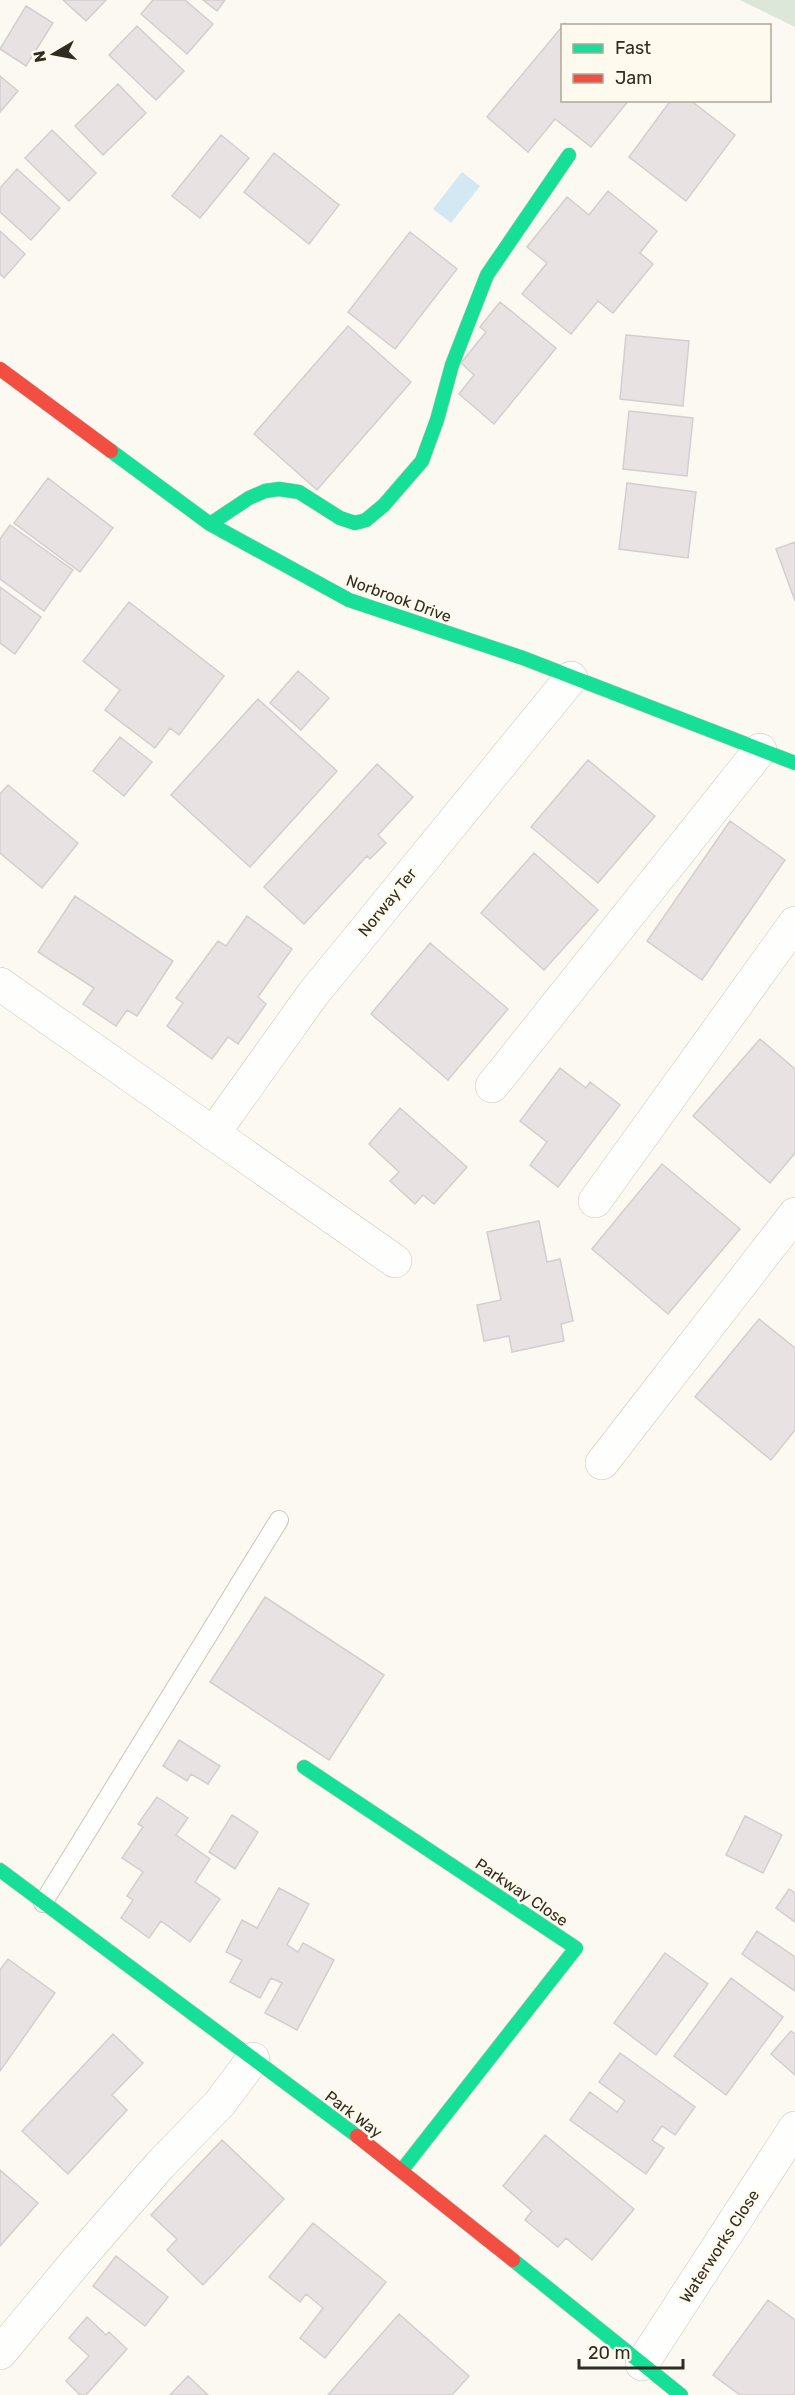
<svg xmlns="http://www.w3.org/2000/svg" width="795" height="2395" font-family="Rubik,sans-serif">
  <rect width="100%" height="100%" fill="#fbf9f2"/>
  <path fill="#dce6d9" d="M740 0H795V27Z"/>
  <path fill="#d4e8f3" d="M462 172 480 186 451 223 433 209Z"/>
  <path fill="#e8e2e3" stroke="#d4cecf" stroke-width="1.5" d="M63 0H106L86 21Z
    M153 0H185L213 24 187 54 141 14Z
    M203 0H225L217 11Z
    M26 6 53 23 26 66 0 49Z
    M565 23 568 26H562V100H629L591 147 555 119 528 152 487 117Z
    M137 26 184 71 156 100 109 55Z
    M0 76 18 91 0 112Z
    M118 84 146 113 103 155 75 126Z
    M671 100H690L735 135 686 201 629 157Z
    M52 130 96 173 69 201 25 158Z
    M221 135 249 158 200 218 172 196Z
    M274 153 339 205 309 244 244 192Z
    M17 169 60 208 31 240 0 212V188Z
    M608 191 657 231 640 253 653 264 613 313 598 301 571 334 522 294 547 263 527 247 567 197 589 215Z
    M0 231 25 254 4 278 0 274Z
    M410 232 457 269 395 349 348 312Z
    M500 302 556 348 494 424 459 394 474 375 461 363 486 332 480 327Z
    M348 326 411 382 317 490 254 434Z
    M626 335 689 341 683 406 620 399Z
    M629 411 693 418 687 476 623 469Z
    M48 478 113 528 80 572 14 523Z
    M627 483 696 492 688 558 619 549Z
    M10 525 73 570 44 611 0 579V539Z
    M795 542V601L776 549Z
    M0 587 41 617 15 654 0 643Z
    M129 602 224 676 179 735 170 728 155 748 105 710 120 690 83 661Z
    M298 671 329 698 301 730 270 703Z
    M258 699 337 771 250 867 171 795Z
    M120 737 152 762 124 796 93 771Z
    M588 760 655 816 598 883 531 827Z
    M377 764 413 797 378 835 386 843 370 859 367 856 304 924 264 887Z
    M8 785 78 843 42 888 0 853V794Z
    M730 821 785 860 702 980 647 941Z
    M534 853 598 910 544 970 481 913Z
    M75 896 173 961 137 1016 127 1010 116 1026 83 1004 94 988 38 952Z
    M247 916 292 949 258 997 266 1004 238 1044 228 1037 212 1059 167 1026 183 1003 176 998 218 941 226 946Z
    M430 943 508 1009 448 1080 371 1014Z
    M760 1039 795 1069V1153L770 1183 693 1116Z
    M560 1068 586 1088 590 1082 620 1105 558 1187 530 1165 547 1142 520 1121Z
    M400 1108 467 1167 434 1204 423 1195 415 1204 390 1181 399 1172 369 1144Z
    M662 1164 740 1229 668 1314 592 1249Z
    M539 1221 547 1262 560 1259 573 1321 561 1324 564 1341 512 1352 509 1336 484 1341 477 1305 501 1300 487 1232Z
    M759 1319 795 1348V1430L771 1460 695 1397Z
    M265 1597 384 1675 329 1760 210 1682Z
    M179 1740 220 1766 208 1784 191 1774 187 1781 163 1766Z
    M157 1797 188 1818 176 1835 210 1859 195 1882 220 1899 190 1942 161 1921 149 1938 121 1918 133 1900 127 1896 143 1872 122 1858 143 1827 138 1824Z
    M232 1815 258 1832 235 1869 209 1852Z
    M745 1816 782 1835 763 1873 726 1855Z
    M279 1888 309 1904 287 1945 298 1952 303 1943 334 1960 297 2030 265 2013 282 1983 271 1978 260 1998 230 1982 242 1960 226 1952 242 1920 257 1928Z
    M789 1889 795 1893V1922L776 1908Z
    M757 1931 795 1957V1991L742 1954Z
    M665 1953 708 1984 656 2055 614 2023Z
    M8 1959 55 1993 0 2071V1970Z
    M731 1978 783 2017 726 2095 674 2056Z
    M791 2031 795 2034V2075L771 2054Z
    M113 2034 143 2063 112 2095 127 2110 68 2174 22 2131Z
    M620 2053 695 2107 675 2135 662 2126 652 2140 664 2148 646 2174 570 2120 590 2092 617 2112 625 2101 599 2082Z
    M545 2135 634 2209 592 2260 566 2238 558 2247 525 2220 532 2211 503 2186Z
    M222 2140 284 2199 203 2285 167 2250 177 2239 151 2215Z
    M0 2170 38 2203 0 2246Z
    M313 2223 386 2282 325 2358 300 2338 323 2308 306 2294 300 2302 269 2277Z
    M116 2256 168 2297 145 2326 93 2286Z
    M768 2300 795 2320V2395H740L713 2375Z
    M399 2314 469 2376 452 2395H328Z
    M87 2317 106 2335 109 2332 127 2349 86 2395H80L66 2381 89 2356 69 2338Z
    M188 2376 208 2395H170Z"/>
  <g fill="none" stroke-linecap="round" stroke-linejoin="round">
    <defs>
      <path id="lane" d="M43 1903 279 1520"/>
      <path id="street" d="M0 984 395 1261
        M492 1086 760 750
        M213 1134 313 994 571 678
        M595 1201 795 923
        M602 1463 795 1214
        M0 2353 75 2263 160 2165 220 2103 253 2059
        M642 2364 795 2128"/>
      <path id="fast" d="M111 451 210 524 349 600 523 658 795 763
        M210 524 249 498 265 491 279 489 299 492 340 518 355 523 366 520 384 505 422 461 437 420 452 365 487 275 569 155
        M304 1767 576 1948 402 2170
        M0 1870 357 2136
        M513 2260 681 2395"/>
      <path id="jam" d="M0 369 111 451
        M357 2136 513 2260"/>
    </defs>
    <use href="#lane" stroke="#cac6be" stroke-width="20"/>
    <use href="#street" stroke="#cac6be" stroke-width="34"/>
    <use href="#fast" stroke="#cac6be" stroke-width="15"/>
    <use href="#jam" stroke="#cac6be" stroke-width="15"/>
    <use href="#lane" stroke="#fefefd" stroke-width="18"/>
    <use href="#street" stroke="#fefefd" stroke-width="33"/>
    <use href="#fast" stroke="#16e098" stroke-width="14"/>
    <use href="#jam" stroke="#f24e42" stroke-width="14"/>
  </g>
  <g text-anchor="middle" stroke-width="5" stroke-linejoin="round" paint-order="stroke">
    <g font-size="16" fill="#312c21" stroke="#fffaee">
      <text transform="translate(399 598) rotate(20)" y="6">Norbrook Drive</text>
      <text transform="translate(387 902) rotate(-51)" y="6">Norway Ter</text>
      <text transform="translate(522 1892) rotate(34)" y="6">Parkway Close</text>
      <text transform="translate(354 2114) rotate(37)" y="6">Park Way</text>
      <text transform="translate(719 2246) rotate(-57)" y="6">Waterworks Close</text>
    </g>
  </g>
  <rect x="561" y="24" width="210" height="78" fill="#fffaee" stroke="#ada89c" stroke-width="1.5"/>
  <rect x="573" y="44" width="30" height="9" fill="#16e098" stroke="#ada89c" stroke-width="1.5"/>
  <text x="615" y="54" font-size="18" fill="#312c21">Fast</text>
  <rect x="573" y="74" width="30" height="9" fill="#f24e42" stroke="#ada89c" stroke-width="1.5"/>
  <text x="615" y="84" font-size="18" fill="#312c21">Jam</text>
  <g transform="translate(54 54) rotate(260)" stroke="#fffaee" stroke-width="4.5" paint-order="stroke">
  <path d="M0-4.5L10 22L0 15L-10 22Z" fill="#312c21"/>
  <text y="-9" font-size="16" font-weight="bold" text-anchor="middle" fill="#312c21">N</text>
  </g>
  <path d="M579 2359v9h104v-9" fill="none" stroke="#312c21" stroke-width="3"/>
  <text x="588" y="2359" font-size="18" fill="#312c21" stroke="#fffaee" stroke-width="4.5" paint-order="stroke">20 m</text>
</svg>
